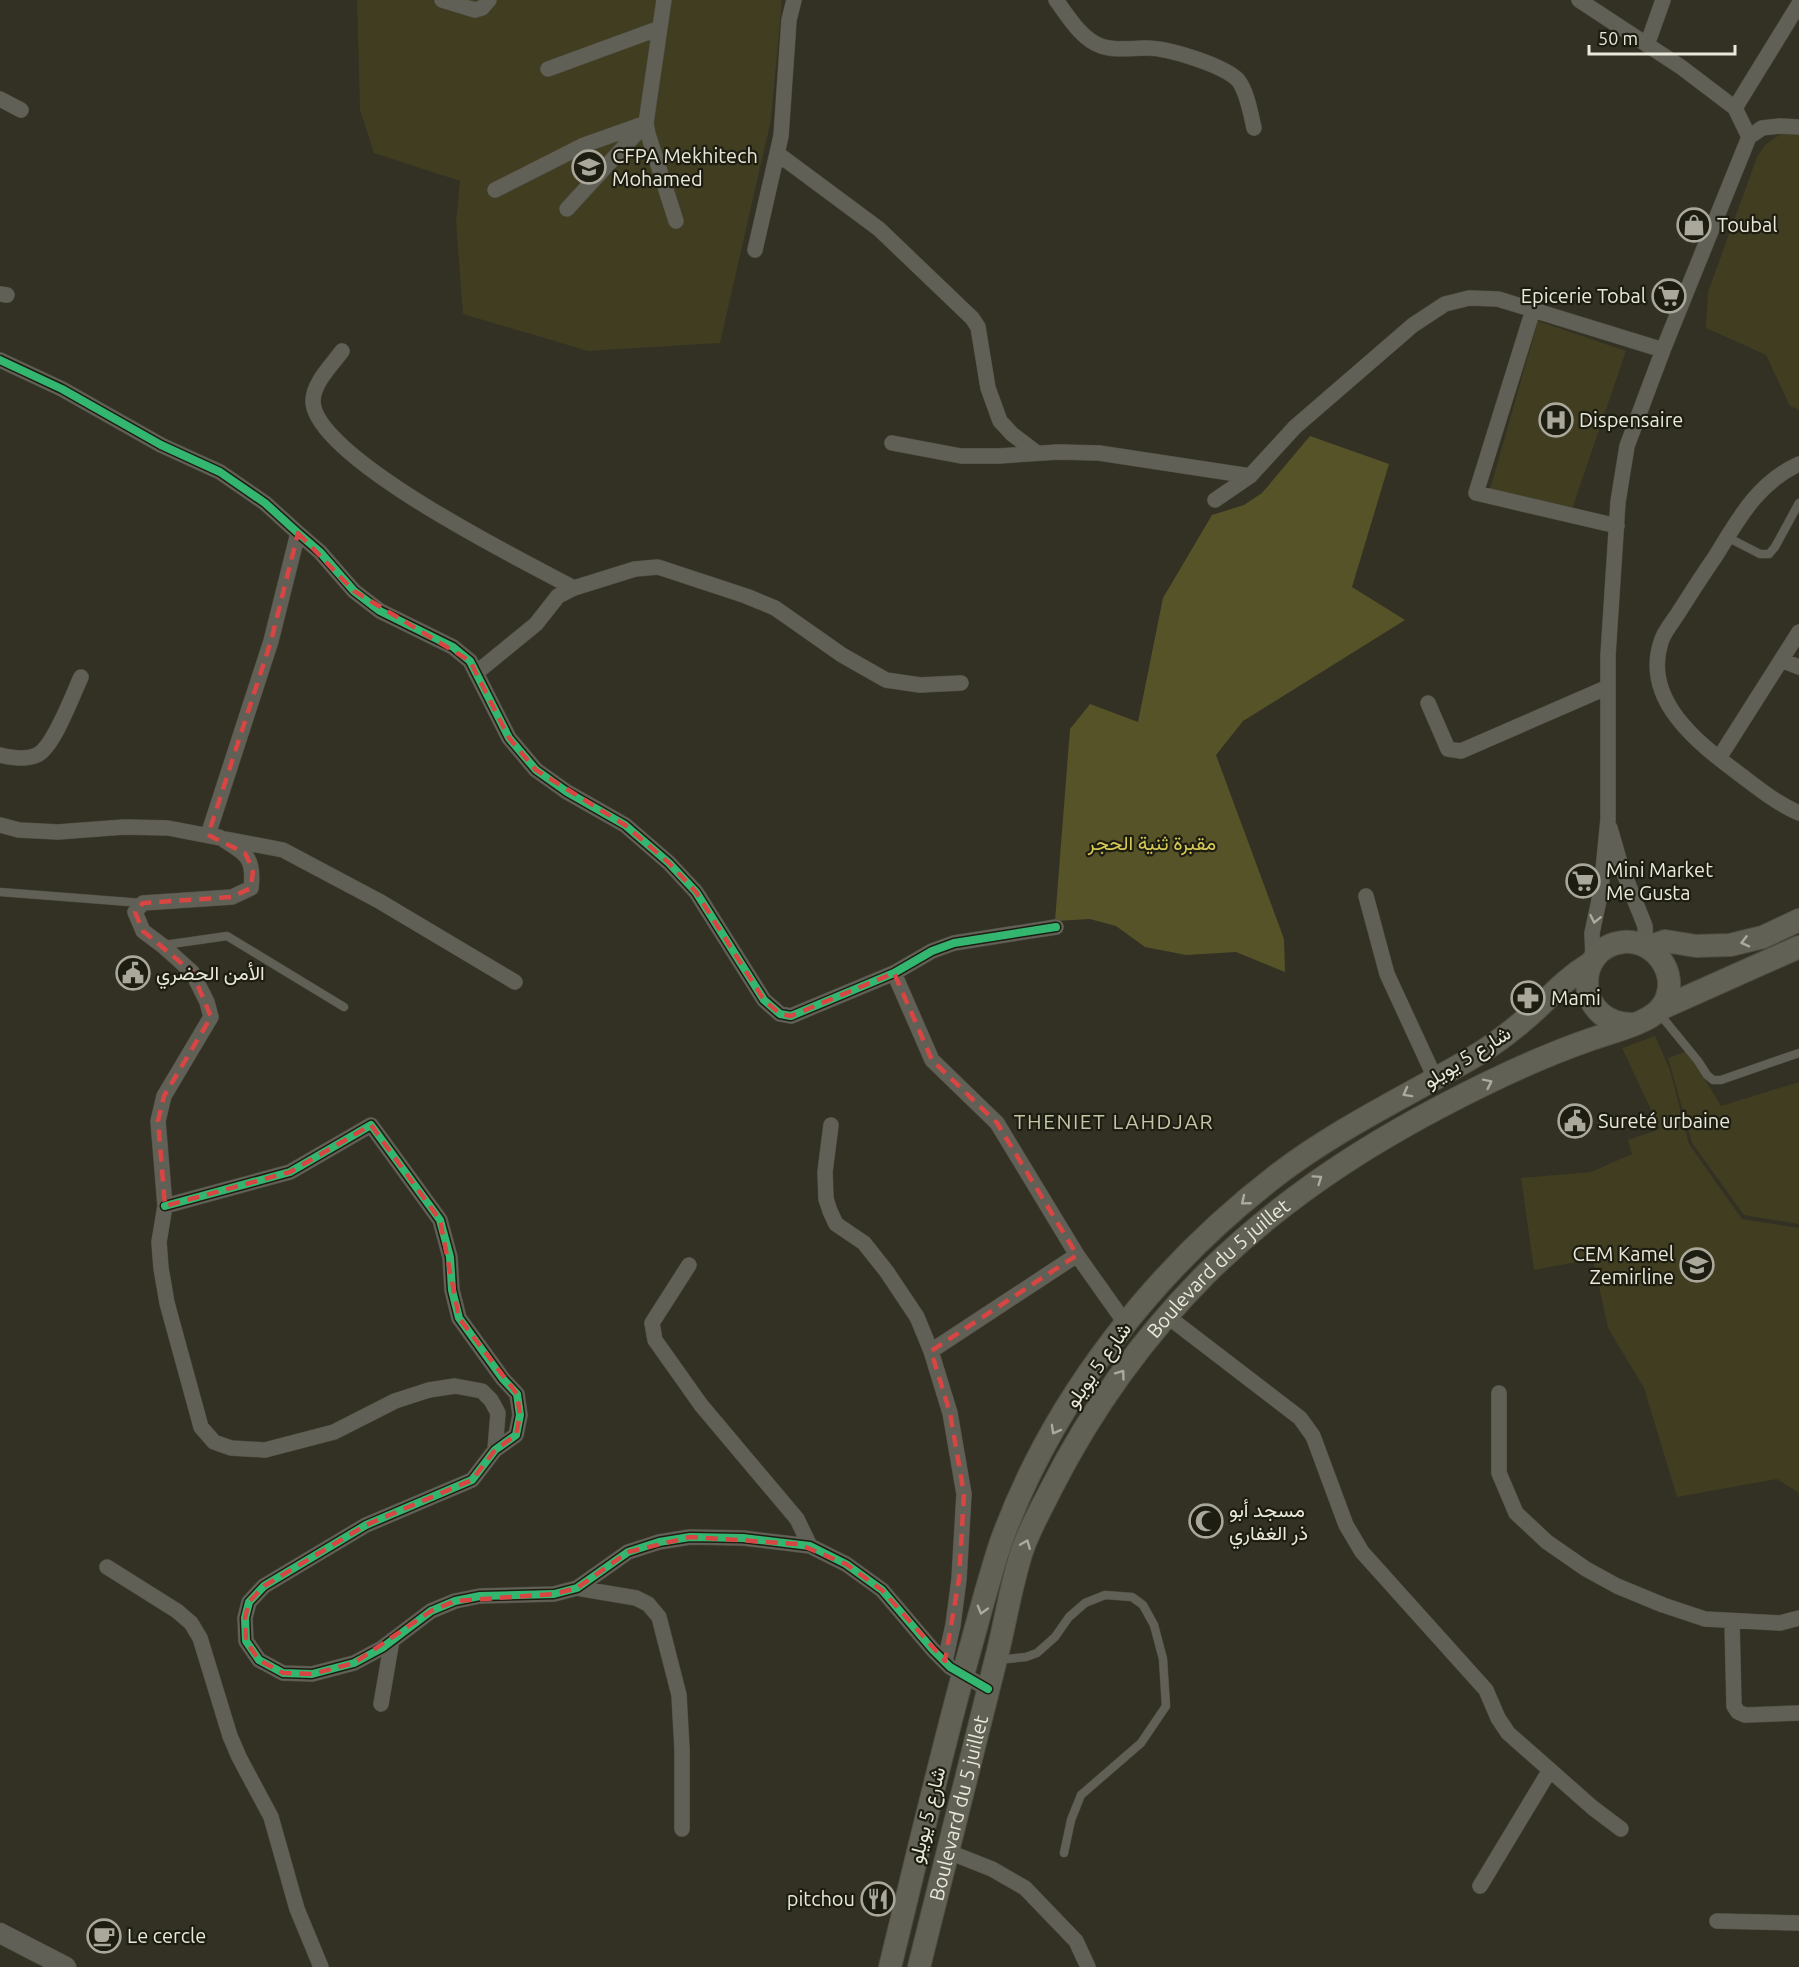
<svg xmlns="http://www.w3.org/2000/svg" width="1799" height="1967" font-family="Ubuntu,Vazirmatn,sans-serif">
  <rect width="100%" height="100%" fill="#323124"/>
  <path fill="#403d20" d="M357 0H782L771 120 720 343 588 351 463 314 456 222 460 181 374 153 360 110Z
    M1797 132 1799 133V410L1790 406 1766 355 1706 328 1708 292 1757 157 1765 145 1779 135Z
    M1538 321 1626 351 1572 509 1490 489Z
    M1655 1036 1670 1070 1689 1144 1742 1219 1799 1228V1493L1777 1479 1677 1497 1644 1388 1608 1328 1593 1259 1534 1270 1521 1178 1591 1172 1632 1154 1628 1140 1660 1129 1622 1048Z
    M1688 1051 1721 1106 1799 1082V1224L1744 1215 1692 1143 1668 1058Z"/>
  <path fill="#575329" d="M1310 436 1389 464 1352 587 1405 620 1243 721 1216 755 1284 939 1285 972 1236 952 1186 955 1145 947 1116 926 1090 919 1055 921 1070 729 1090 704 1138 722 1163 598 1212 515 1244 505 1262 493Z"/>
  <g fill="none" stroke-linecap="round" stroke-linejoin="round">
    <defs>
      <path id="service" d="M1727 537 1760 554H1769L1775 547 1799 503
        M0 892 142 903
        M164 945 227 936 344 1007
        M1658 1012 1698 1061 1707 1075 1713 1080H1721L1799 1053
        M998 1660 1026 1657 1037 1653 1055 1637 1069 1617 1085 1603 1105 1595 1132 1597 1143 1605 1154 1625 1163 1659 1166 1706 1141 1743 1081 1795 1071 1820 1064 1853"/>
      <path id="minor" d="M442 0 475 10 482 8 489 0
        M664 0 646 123 648 134 676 221
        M1056 0C1068 16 1081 39 1101 46 1115 51 1132 48 1147 48 1168 48 1223 65 1238 80 1247 91 1251 115 1254 128
        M1579 0 1681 67 1735 108 1749 137 1762 128 1780 126 1799 127
        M1647 45 1663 0
        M548 69 660 28
        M0 99 21 110
        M1735 108 1799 4
        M778 154 879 229 972 318 978 327 988 388 1000 421 1012 434 1037 453
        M495 190 584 145 646 123
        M567 209 644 125
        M755 250 781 136 789 20 794 0
        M0 294 7 295
        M1533 310 1476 493 1617 526
        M342 351C332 365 313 383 313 401 313 457 525 562 574 588
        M0 360 62 389 161 445 220 472 265 503 298 533 320 552 354 591 380 611 453 647 470 661 509 738 536 770 567 792 625 825 669 863 696 892 764 1000 780 1014 791 1016 894 973 932 951 954 943 1056 927
        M892 443 961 456H999L1058 452 1099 453 1250 476
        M1799 464C1757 483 1738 520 1715 557 1701 577 1688 598 1675 618 1670 625 1663 634 1661 642 1642 700 1698 743 1738 773 1758 788 1776 803 1799 813
        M1215 500 1250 476 1295 427 1413 325 1445 304 1469 298 1498 299 1663 350
        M1781 660 1799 667
        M476 673 536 624 558 596 574 588 635 569 658 567 746 596 775 608 842 655 886 680 920 685 961 683
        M1428 703 1448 749 1461 751 1608 687
        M0 755C12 758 26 760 37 755 54 747 73 694 81 677
        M1719 758 1799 632
        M0 825 19 830 58 832 124 827 168 828 283 850 379 901 515 982
        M1610 828 1621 866 1645 926 1646 946
        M208 835 271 641 298 533
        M219 837C244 853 255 855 251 888L232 897 143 903 135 912 143 931 163 946 192 972 207 1002 211 1017 164 1096 158 1121 165 1206 159 1242 161 1268 167 1303 201 1427 214 1442 231 1448 265 1450 334 1432 395 1401 429 1390 455 1386 482 1391 491 1400 498 1413 495 1450
        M1366 896 1387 974 1435 1078
        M1593 960 1592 933 1601 891 1608 819V655L1618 502 1627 446 1663 350 1749 137
        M894 973 932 1060 997 1123 1077 1255 1126 1324
        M831 1125 825 1172 826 1199 830 1211 836 1224 864 1243 887 1272 917 1317 931 1351 950 1413 964 1494 959 1579 953 1625 945 1661
        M165 1206 290 1172 371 1125 440 1220 450 1257 452 1290 459 1318 503 1379 517 1394 520 1415 516 1435 495 1450 472 1480 366 1525 264 1586 249 1602 245 1618 246 1641 259 1660 283 1673 312 1674 354 1663 382 1648 431 1611 455 1601 480 1596 554 1594 577 1588 628 1552 659 1542 690 1537 743 1538 810 1546 846 1564 882 1590 933 1650 950 1667 988 1689
        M689 1265 652 1323 655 1340 701 1405 797 1519 810 1546
        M1167 1316 1300 1418 1313 1436 1346 1525 1362 1552 1486 1690 1498 1718 1508 1733 1593 1808 1621 1829
        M931 1351 1077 1255
        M1499 1393V1473L1516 1513 1547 1542 1586 1569 1617 1586 1663 1605 1705 1619 1780 1623 1799 1618
        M107 1567 177 1611 191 1623 200 1638 230 1736 239 1757 271 1817 297 1909 321 1967
        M577 1588 636 1598 648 1604 659 1617 679 1695 682 1749V1829
        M1732 1621 1734 1706 1738 1712 1745 1715 1799 1713
        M381 1704 392 1640
        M949 1852 992 1869 1025 1888 1076 1941 1088 1967
        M1480 1886 1550 1770
        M1717 1921 1799 1923"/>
      <path id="tertiary" d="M0 1933 66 1967"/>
      <g id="secondary">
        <path d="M1648 947 1665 941 1696 946 1730 945 1763 937 1799 920"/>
        <path d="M1660 1009 1799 947"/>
        <path d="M890 1967C915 1865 939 1762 967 1660 978 1621 988 1581 1001 1542 1053 1398 1156 1268 1277 1175 1337 1129 1405 1097 1470 1059 1496 1044 1520 1025 1542 1004 1558 988 1571 975 1591 963"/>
        <path id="s1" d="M919 1967C945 1866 969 1764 995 1663 1005 1626 1010 1588 1022 1551 1029 1530 1041 1509 1051 1489 1091 1410 1144 1336 1207 1273 1294 1187 1394 1127 1504 1075 1532 1062 1560 1050 1589 1040 1608 1033 1646 1024 1659 1010 1684 982 1659 939 1623 942 1572 948 1575 1025 1633 1024"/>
      </g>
    </defs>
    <use href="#service" stroke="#4f4e42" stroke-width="9"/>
    <use href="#minor" stroke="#4f4e42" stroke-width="16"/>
    <use href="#tertiary" stroke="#4f4e42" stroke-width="21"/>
    <use href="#secondary" stroke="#4f4e42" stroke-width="24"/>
    <use href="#service" stroke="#616056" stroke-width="8"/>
    <use href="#minor" stroke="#616056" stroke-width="15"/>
    <use href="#tertiary" stroke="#616056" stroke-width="20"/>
    <use href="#secondary" stroke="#626155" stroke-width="22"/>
    <defs>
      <path id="cycleway" d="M0 360 62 389 161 445 220 472 265 503 298 533 320 552 354 591 380 611 453 647 470 661 509 738 536 770 567 792 625 825 669 863 696 892 764 1000 780 1014 791 1016 894 973 932 951 954 943 1056 927
        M165 1206 290 1172 371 1125 440 1220 450 1257 452 1290 459 1318 503 1379 517 1394 520 1415 516 1435 495 1450 472 1480 366 1525 264 1586 249 1602 245 1618 246 1641 259 1660 283 1673 312 1674 354 1663 382 1648 431 1611 455 1601 480 1596 554 1594 577 1588 628 1552 659 1542 690 1537 743 1538 810 1546 846 1564 882 1590 933 1650 950 1667 988 1689"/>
    </defs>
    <use href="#cycleway" stroke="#1e1d12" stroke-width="11"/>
    <use href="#cycleway" stroke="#33b770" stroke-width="8"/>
  </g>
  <defs><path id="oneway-chevron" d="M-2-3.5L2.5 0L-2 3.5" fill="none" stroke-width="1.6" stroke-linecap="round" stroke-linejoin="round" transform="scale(1.5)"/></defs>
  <g stroke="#acab9e">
    <use href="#oneway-chevron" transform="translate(1595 919) rotate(102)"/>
    <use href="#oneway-chevron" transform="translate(1745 942) rotate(166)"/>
    <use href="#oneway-chevron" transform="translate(1488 1083) rotate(-26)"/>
    <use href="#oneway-chevron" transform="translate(1407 1093) rotate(151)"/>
    <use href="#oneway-chevron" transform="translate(1318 1179) rotate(-35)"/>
    <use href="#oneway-chevron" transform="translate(1245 1201) rotate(141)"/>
    <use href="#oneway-chevron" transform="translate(1121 1374) rotate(-54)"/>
    <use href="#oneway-chevron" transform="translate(1055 1430) rotate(119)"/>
    <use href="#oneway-chevron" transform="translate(1026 1544) rotate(-68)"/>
    <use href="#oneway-chevron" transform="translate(982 1610) rotate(106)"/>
  </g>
  <path fill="none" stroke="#d94543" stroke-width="4.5" stroke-dasharray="12 8" stroke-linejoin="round" d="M298 533 354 591 470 661 509 738 536 770 625 825 669 863 696 892 764 1000 780 1014 791 1016 894 973 932 1060 997 1123 1077 1255 931 1351 950 1413 964 1494 959 1579 945 1661 882 1590 846 1564 798 1544 690 1537 628 1552 577 1588 554 1594 455 1601 431 1611 354 1663 312 1674 283 1673 259 1660 246 1641 245 1618 249 1602 264 1586 366 1525 472 1480 495 1450 516 1435 520 1415 517 1394 459 1318 440 1220 371 1125 290 1172 165 1206 158 1121 164 1096 211 1017 192 972 143 931 135 912 143 903 232 897 251 888 253 870 245 853 208 835 271 641Z"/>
  <defs>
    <symbol id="university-ring" viewBox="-11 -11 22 22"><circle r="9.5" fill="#1e1d12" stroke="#a9a89a" stroke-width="1.5"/><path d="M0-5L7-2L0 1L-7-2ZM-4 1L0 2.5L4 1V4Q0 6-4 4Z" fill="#a9a89a"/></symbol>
    <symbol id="shop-ring" viewBox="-11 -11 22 22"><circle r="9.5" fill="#1e1d12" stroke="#a9a89a" stroke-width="1.5"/><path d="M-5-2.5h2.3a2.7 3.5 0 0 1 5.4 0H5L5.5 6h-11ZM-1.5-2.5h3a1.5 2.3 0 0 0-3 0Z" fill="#a9a89a"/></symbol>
    <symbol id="supermarket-ring" viewBox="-11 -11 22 22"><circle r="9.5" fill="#1e1d12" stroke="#a9a89a" stroke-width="1.5"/><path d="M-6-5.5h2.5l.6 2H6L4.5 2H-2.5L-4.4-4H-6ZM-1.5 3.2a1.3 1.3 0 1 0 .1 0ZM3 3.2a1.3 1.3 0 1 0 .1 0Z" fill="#a9a89a"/></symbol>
    <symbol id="hospital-ring" viewBox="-11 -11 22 22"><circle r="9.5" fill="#1e1d12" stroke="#a9a89a" stroke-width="1.5"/><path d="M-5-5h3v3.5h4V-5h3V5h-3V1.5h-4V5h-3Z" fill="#a9a89a"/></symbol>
    <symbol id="civic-ring" viewBox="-11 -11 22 22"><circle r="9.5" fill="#1e1d12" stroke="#a9a89a" stroke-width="1.5"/><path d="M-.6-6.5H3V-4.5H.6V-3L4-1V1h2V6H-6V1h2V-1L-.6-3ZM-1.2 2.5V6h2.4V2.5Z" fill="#a9a89a"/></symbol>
    <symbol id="pharmacy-ring" viewBox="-11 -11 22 22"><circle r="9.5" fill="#1e1d12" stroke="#a9a89a" stroke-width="1.5"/><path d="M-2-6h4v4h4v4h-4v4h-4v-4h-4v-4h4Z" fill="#a9a89a"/></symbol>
    <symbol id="school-ring" viewBox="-11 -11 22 22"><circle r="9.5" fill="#1e1d12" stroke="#a9a89a" stroke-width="1.5"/><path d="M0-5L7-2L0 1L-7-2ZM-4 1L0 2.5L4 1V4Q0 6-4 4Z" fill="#a9a89a"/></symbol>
    <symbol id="mosque-ring" viewBox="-11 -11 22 22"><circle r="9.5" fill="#1e1d12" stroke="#a9a89a" stroke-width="1.5"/><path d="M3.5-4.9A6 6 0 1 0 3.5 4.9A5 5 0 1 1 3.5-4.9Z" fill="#a9a89a"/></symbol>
    <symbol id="restaurant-ring" viewBox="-11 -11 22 22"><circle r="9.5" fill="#1e1d12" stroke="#a9a89a" stroke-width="1.5"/><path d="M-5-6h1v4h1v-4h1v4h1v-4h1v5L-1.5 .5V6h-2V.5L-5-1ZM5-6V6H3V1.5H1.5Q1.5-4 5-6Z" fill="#a9a89a"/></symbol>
    <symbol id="cafe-ring" viewBox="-11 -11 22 22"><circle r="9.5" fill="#1e1d12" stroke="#a9a89a" stroke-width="1.5"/><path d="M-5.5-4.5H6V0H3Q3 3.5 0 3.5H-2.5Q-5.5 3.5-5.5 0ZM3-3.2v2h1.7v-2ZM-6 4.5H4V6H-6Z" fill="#a9a89a"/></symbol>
  </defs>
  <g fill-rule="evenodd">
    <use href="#university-ring" x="570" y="148" width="38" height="38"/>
    <use href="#shop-ring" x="1675" y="206" width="38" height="38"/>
    <use href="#supermarket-ring" x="1650" y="277" width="38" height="38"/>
    <use href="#hospital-ring" x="1537" y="401" width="38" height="38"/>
    <use href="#supermarket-ring" x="1564" y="862" width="38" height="38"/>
    <use href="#civic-ring" x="114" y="954" width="38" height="38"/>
    <use href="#pharmacy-ring" x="1509" y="979" width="38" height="38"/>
    <use href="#civic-ring" x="1556" y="1102" width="38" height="38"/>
    <use href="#school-ring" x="1678" y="1246" width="38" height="38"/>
    <use href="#mosque-ring" x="1187" y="1502" width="38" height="38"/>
    <use href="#restaurant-ring" x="859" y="1880" width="38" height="38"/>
    <use href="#cafe-ring" x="85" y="1917" width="38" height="38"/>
  </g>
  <g text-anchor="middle" stroke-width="4.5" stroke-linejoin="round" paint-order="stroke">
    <g font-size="20" fill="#e9e8d9" stroke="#1e1d12" text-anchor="start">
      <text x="612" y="163">CFPA Mekhitech<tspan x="612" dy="23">Mohamed</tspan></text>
      <text x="1717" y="232">Toubal</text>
      <text x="1646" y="303" text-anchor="end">Epicerie Tobal</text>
      <text x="1579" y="427">Dispensaire</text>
      <text x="1606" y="877">Mini Market<tspan x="1606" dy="23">Me Gusta</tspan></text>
      <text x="156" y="980">الأمن الحضري</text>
      <text x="1551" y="1005">Mami</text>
      <text x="1598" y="1128">Sureté urbaine</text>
      <text x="1674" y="1261" text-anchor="end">CEM Kamel<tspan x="1674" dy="23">Zemirline</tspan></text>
      <text x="1229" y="1517">مسجد أبو<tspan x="1229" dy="23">ذر الغفاري</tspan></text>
      <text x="855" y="1906" text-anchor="end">pitchou</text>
      <text x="127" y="1943">Le cercle</text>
    </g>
    <g font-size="20" fill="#d5ca55" stroke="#1e1d12">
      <text x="1152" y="850">مقبرة ثنية الحجر</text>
    </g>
    <g font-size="20" fill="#e9e8d9" stroke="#1e1d12">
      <text transform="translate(1467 1057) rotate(-32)" y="7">شارع 5 يويلو</text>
      <text dy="7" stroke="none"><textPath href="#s1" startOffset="776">Boulevard du 5 juillet</textPath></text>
      <text transform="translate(1098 1365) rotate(-55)" y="7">شارع 5 يويلو</text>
      <text dy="7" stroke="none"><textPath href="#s1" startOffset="164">Boulevard du 5 juillet</textPath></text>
      <text transform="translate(927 1815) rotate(-76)" y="7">شارع 5 يويلو</text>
    </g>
    <g font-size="21" letter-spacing="1.5" fill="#c6c4a7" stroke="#1e1d12">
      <text x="1114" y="1129">THENIET LAHDJAR</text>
    </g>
  </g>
  <path d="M1589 45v9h146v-9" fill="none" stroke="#e9e8d9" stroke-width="3"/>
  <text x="1598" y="45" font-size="18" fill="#e9e8d9" stroke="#1e1d12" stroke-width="4.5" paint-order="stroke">50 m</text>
</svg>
